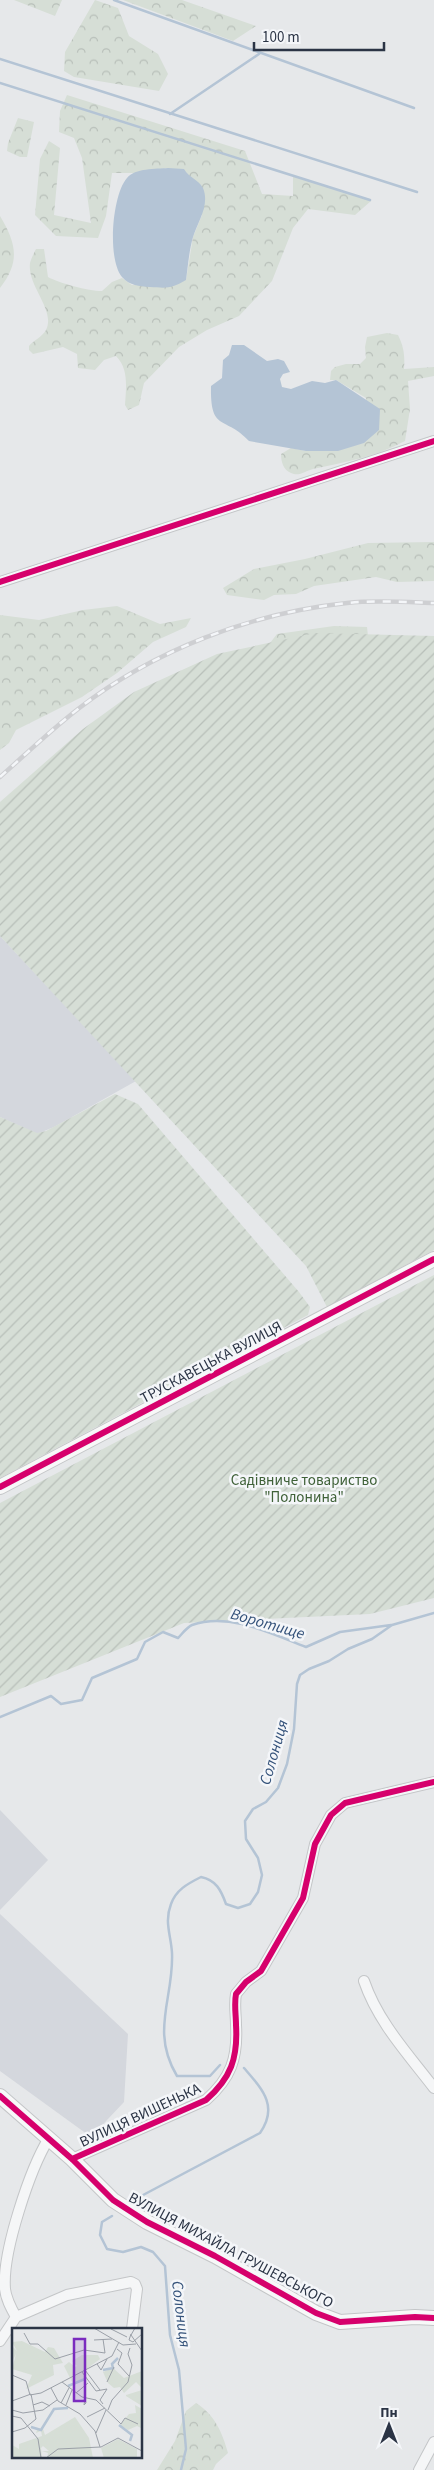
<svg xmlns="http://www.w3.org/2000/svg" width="434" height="2470" font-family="'Source Sans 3',sans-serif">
  <defs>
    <pattern id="forest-crowns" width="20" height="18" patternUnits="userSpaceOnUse" patternTransform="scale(1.25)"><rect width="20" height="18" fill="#d6ded6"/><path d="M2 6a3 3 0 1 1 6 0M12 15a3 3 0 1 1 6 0" fill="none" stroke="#b8bfb9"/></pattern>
    <pattern id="garden-furrows" width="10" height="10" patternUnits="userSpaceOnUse" patternTransform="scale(1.25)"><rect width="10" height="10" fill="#d6ded6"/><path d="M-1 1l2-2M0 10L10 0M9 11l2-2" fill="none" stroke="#b8bfb9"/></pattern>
  </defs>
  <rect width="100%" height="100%" fill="#e6e8ea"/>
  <path fill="#d4d7dd" d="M0 936 136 1081 54 1127 37 1134 0 1117Z
    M0 1810 48 1860 0 1910Z
    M0 1914 128 2034 124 2102 91 2137 0 2071Z"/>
  <path fill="url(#forest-crowns)" d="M14 0H62L55 16Z
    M95 0 118 8 129 36 158 54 168 74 159 91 74 77 64 71 65 52Z
    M123 0H182L256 26 233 41Z
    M67 95 245 151 262 194 293 196V176L371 201 355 215 308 209 293 228 272 281 239 316 207 330 179 347 144 383 139 405 128 410 125 405C126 388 129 369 116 356L104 360 95 370 78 368 77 354 63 347 33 354 29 350V346C33 341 43 336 46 330 56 310 27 286 30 263 31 259 34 253 36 249H44L48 277C59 283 88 291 102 291L112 282 122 278 132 285 186 280 193 237 202 215 168 168 134 173H112L106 216 98 238 56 236 35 215 40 159 49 141 60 148 54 215 91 223 82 158 74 138 59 132 60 111Z
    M18 118 34 122 27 157H20L7 151 8 143Z
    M0 216C16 243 21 261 0 288Z
    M387 333 398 335C404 347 405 356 404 369L434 367V376L408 381 410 409 405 441C375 457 345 462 313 469 305 471 299 477 291 473 283 470 281 461 281 454L291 448 306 451 364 443 366 398 336 380H330L331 371 335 367 346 364H360L366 358 365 347 367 337Z
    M434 542V581L397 582 376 577 314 586 296 594 274 595 264 600 227 595 223 588 254 569 305 559 368 543Z
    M117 606 160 624 191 618 186 627 153 642 117 673 82 697 16 730 9 743 0 750V615L39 620 83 610Z
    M334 626 367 627 368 636 270 643 277 634Z
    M196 2403C215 2415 222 2432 228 2453L216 2464 213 2470H157L175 2441 186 2411Z"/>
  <path fill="url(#garden-furrows)" d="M315 633 434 636V1250L327 1307 306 1266 0 936V802L83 729 134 692 217 654Z
    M115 1094 138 1104 299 1292 310 1307 308 1315 0 1478V1117L37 1133 46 1131Z
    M434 1275V1598L370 1614 184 1623 0 1697V1503Z"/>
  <path fill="#b4c4d5" d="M168 168 184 169C189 178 198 179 203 188 210 205 198 221 193 237 189 251 188 266 186 280 171 289 167 288 150 287 139 286 130 286 122 277 107 259 112 195 127 178 135 168 156 169 168 168Z
    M232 345H244L267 361 278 359 284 361 290 372 283 374 280 379 282 387 291 389 312 381 325 383 336 380 380 409 379 430 364 443 338 451H306L249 441C225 415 210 433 211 386L222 378 223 360 229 355Z"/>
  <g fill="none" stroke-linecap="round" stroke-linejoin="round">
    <path stroke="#b4c4d5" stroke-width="2.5" d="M114 0 414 108
      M0 59 417 192
      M0 83 370 200
      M170 114 259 54
      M0 1717 51 1696 61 1704 82 1700 92 1678 137 1659 145 1642 163 1632 178 1638C182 1634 187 1627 192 1625 230 1612 272 1634 306 1647L340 1632 391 1625
      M220 2065 210 2076H177C150 2031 174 1998 172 1953 171 1935 164 1922 171 1904 176 1890 187 1884 201 1877 216 1880 221 1890 226 1904L238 1908 250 1904 258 1892 262 1875 258 1858 246 1839 245 1821 253 1809 266 1802 278 1788 287 1764 294 1729 297 1684 300 1675 309 1669 329 1661 348 1649 372 1639 392 1625 434 1613
      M128 2203 260 2133C279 2106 262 2089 244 2068
      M112 2216 102 2222 100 2235 107 2249 123 2252 141 2247 153 2252 165 2266 170 2335 179 2370 186 2449 181 2470"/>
    <defs>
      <path id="street" d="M0 582 434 441
        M364 1981C378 2022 408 2054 434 2088
        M72 2159 206 2100C231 2078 238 2058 236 2025 236 2015 234 2004 236 1994L246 1982 261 1971 303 1898 315 1844 331 1815 345 1803 434 1782
        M16 2317 67 2295 131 2282 135 2284 137 2289 132 2329
        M0 2341 16 2317C11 2308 6 2299 5 2289 2 2252 30 2169 49 2138
        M419 2470 434 2442"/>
      <path id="secondary" d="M0 1487 434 1259
        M0 2096 72 2159 113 2200 147 2222 215 2256 316 2313 340 2322 415 2317 434 2318"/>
    </defs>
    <use href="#street" stroke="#c4c6c8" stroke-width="12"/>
    <use href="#secondary" stroke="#c4c6c8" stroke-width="16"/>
    <use href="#street" stroke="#f5f6f7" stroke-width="10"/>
    <use href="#secondary" stroke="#f8f8f8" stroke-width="14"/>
    <defs>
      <path id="rail" d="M0 777C26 754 51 730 78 709 154 650 251 613 347 603 375 600 405 602 434 603"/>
    </defs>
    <use href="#rail" stroke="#cecfd2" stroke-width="4.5"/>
    <use href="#rail" stroke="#f4f6f9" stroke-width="2.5" stroke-dasharray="8" stroke-linecap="butt"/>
    <defs>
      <path id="cycleway" d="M0 582 434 441
        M0 1487 434 1259
        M0 2096 72 2159 113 2200 147 2222 215 2256 316 2313 340 2322 415 2317 434 2318
        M72 2159 206 2100C231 2078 238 2058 236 2025 236 2015 234 2004 236 1994L246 1982 261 1971 303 1898 315 1844 331 1815 345 1803 434 1782"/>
    </defs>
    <use href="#cycleway" stroke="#f4f6f9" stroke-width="9"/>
    <use href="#cycleway" stroke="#d6006c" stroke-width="6"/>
  </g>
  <g text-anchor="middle" stroke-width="5" stroke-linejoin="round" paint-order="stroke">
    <g font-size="15" fill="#2b3445" stroke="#f4f6f9">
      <text transform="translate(211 1362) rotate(-28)" y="5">ТРУСКАВЕЦЬКА ВУЛИЦЯ</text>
      <text transform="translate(140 2115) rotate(-25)" y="5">ВУЛИЦЯ ВИШЕНЬКА</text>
      <text transform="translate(231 2250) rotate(28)" y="5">ВУЛИЦЯ МИХАЙЛА ГРУШЕВСЬКОГО</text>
    </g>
    <g font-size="15" fill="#3f6138" stroke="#f4f6f9">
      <text x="304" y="1485">Садівниче товариство<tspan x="304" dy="17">"Полонина"</tspan></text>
    </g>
    <g font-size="16" font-style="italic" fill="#34527a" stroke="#f4f6f9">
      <text transform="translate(268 1623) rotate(16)" y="6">Воротище</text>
      <text transform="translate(273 1752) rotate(-74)" y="6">Солониця</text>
      <text transform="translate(182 2314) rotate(83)" y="6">Солониця</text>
    </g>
  </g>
  <g transform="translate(12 2328)">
    <rect width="130" height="130" fill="#e6e8ea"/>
    <path d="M10 13 33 24 36 19 42 20 51 35 41 37 42 47 14 61 20 47 0 41 4 26 0 34V18L5 23 0 14ZM130 62V78L114 68V67ZM63 89 77 110 81 130H35L36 125 30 123H37L31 118 29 120 30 130H0V117L7 121V116L30 108 29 103 24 105 25 102 18 99 31 101 33 107ZM106 111 125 121V130H92L89 120Z" fill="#d6ded6"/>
    <path d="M70 27H86L88 31 73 42 74 51 60 54 52 38 57 34 63 39 65 38 60 33ZM101 40 112 50 130 43V60L124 54 112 65 108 59 102 60 96 55 91 44ZM123 77 130 81 129 100 125 98 116 102 108 97 117 86 124 85Z" fill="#d6ded6"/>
    <path fill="none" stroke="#b4c4d5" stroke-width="2.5" d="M91 42 101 40 100 36 106 30M56 58 73 51M107 97 120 107 118 113M19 99 29 102 42 81 56 80"/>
    <path fill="none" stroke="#9ba0a8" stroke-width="1" d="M82 0 111 17 124 16M123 0 119 7 130 23M99 1 115 9M12 5 18 16H26L43 31 72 22 93 25 91 11M119 6 117 12 121 14 130 6M82 12 100 11M105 21 110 25 106 36 117 48M85 36 89 42 95 31M73 42 88 62M70 44 84 63 95 61M0 47 14 53 18 67M50 54 70 69 84 72 107 94M95 54 102 39M39 60 46 73 68 86 83 103 88 119M64 65 76 55M18 67 29 65 100 28 107 14M72 69 73 70V72L74 75 72 77 73 71M0 73 19 66M49 75 57 60M91 76 88 72 95 61M21 77 30 74 38 78M54 77 60 62M0 82 11 85 31 82 45 72M96 82 100 72 116 54 120 37 116 26 118 20M0 88 9 90 26 111 29 130M75 89 93 80M107 94 109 96 113 90 126 96M0 104 13 100 24 91 19 66M84 105 94 82M34 130 46 121 89 119 106 110 130 123"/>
    <path fill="#7b2cbf" fill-opacity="0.15" stroke="#7b2cbf" stroke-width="2.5" d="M62 11H73V73H62Z"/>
    <rect width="130" height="130" fill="none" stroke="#2b3445" stroke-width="2.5"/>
  </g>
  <g transform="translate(389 2425)" stroke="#f4f6f9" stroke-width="4" paint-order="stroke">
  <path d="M0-4L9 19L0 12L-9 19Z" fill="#2b3445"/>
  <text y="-8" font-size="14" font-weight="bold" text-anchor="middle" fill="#2b3445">Пн</text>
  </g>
  <path d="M254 42v8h130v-8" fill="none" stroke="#2b3445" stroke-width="2.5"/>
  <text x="262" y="42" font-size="15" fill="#2b3445" stroke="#f4f6f9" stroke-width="4" paint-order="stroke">100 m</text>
</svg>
